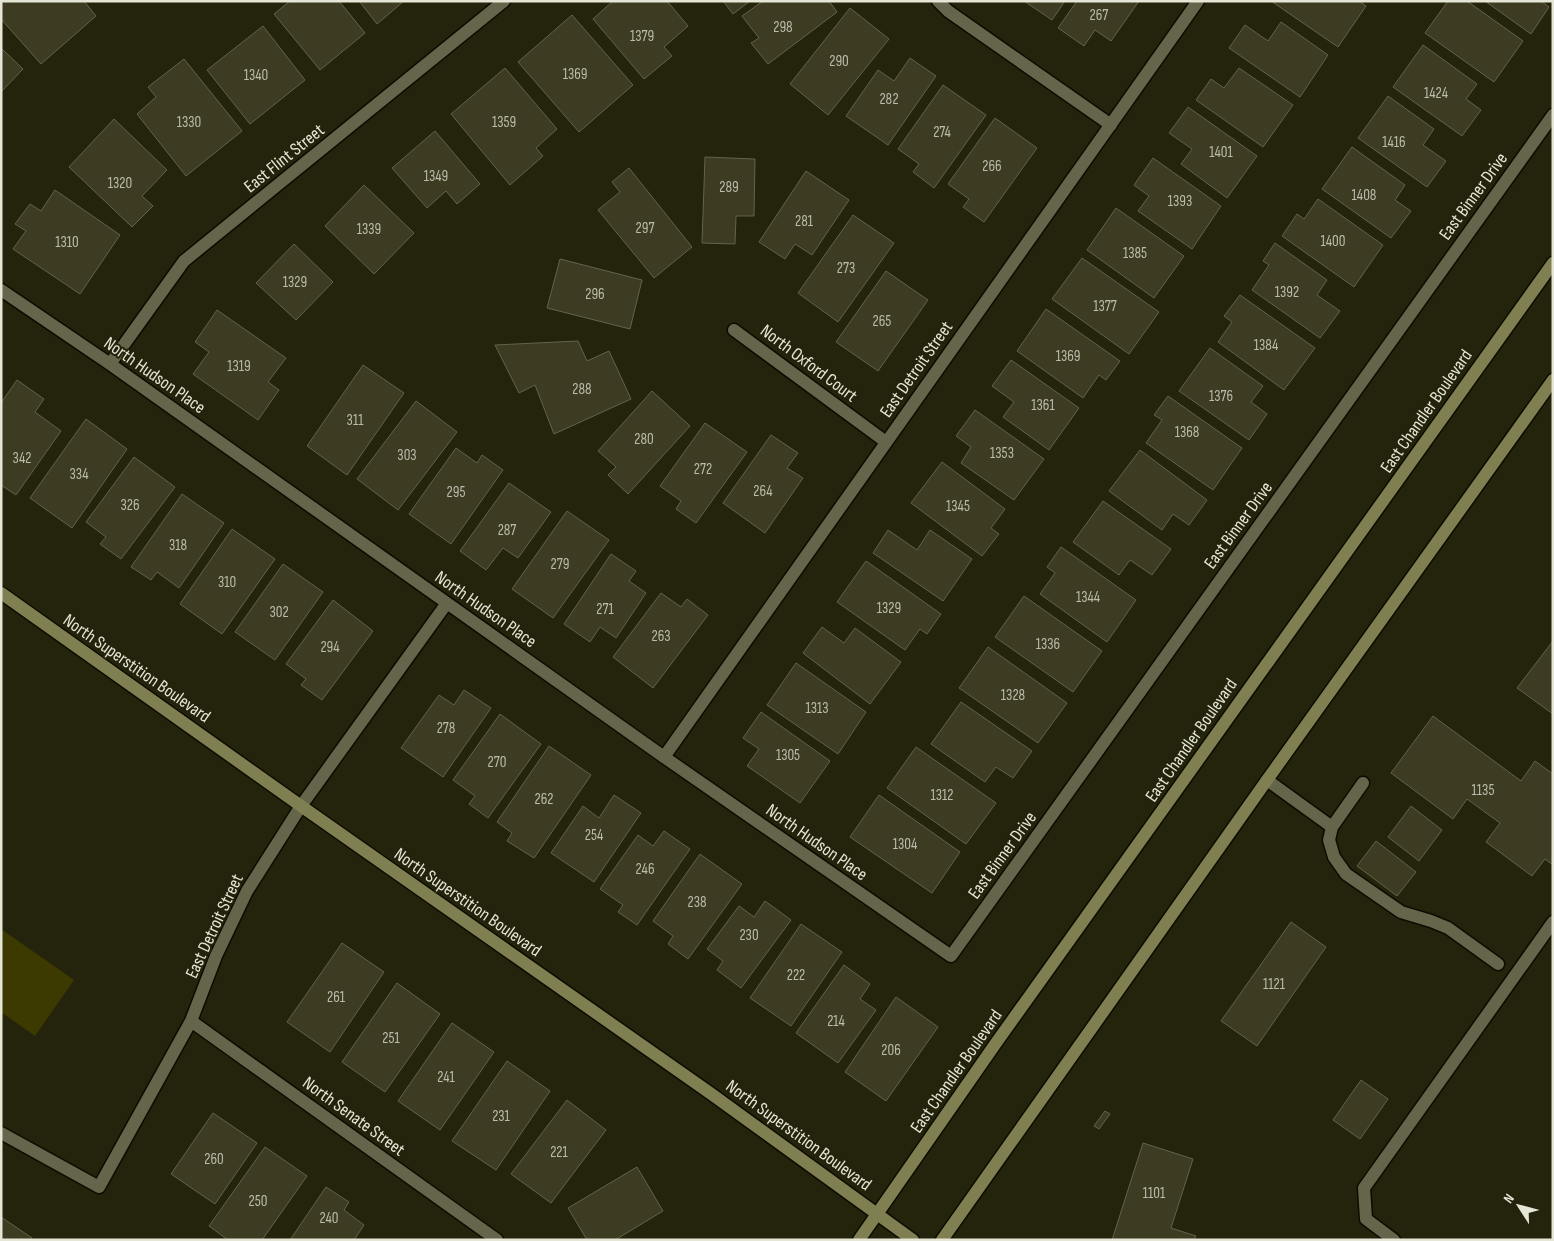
<svg xmlns="http://www.w3.org/2000/svg" width="1554" height="1241" font-family="'Sofia Sans Condensed',sans-serif">
  <rect width="100%" height="100%" fill="#24230b"/>
  <path fill="#3c3a01" d="M1 929 74 980 35 1036 1 1012Z"/>
  <path fill="#3d3c23" stroke="#636349" d="M1 1H84L96 16 41 64 1 19Z
    M290 1H339L365 33 320 70 274 14Z
    M359 1H404L377 24Z
    M613 1H667L688 26 664 47 672 56 644 79 593 19Z
    M723 1H750L733 14Z
    M763 1H829L837 12 768 64 751 43 759 38 742 16Z
    M1024 1H1065L1052 20Z
    M1077 1H1139L1111 41 1095 30 1084 46 1058 28Z
    M1271 1H1359L1366 6 1338 47Z
    M1448 1H1467L1523 41 1494 82 1425 33Z
    M1485 1H1541L1549 7 1531 34Z
    M850 8 889 39 828 115 790 84Z
    M572 15 633 85 579 132 518 62Z
    M1281 22 1328 55 1300 97 1229 48 1245 25 1268 41Z
    M263 26 305 80 250 124 207 70Z
    M1423 45 1477 84 1466 99 1481 110 1462 136 1393 87Z
    M1 48 23 69 2 91 1 90Z
    M910 58 936 76 888 145 846 116 878 70 894 81Z
    M184 59 242 131 186 176 137 114 156 97 148 87Z
    M505 68 557 129 536 148 543 156 510 185 451 114Z
    M1239 68 1293 105 1263 147 1196 100 1211 79 1224 88Z
    M943 85 986 115 934 188 913 172 919 164 898 149Z
    M1388 96 1434 129 1423 145 1446 161 1427 187 1358 138Z
    M1188 107 1257 156 1227 198 1181 164 1192 149 1169 133Z
    M995 118 1037 148 984 222 963 207 969 199 948 184Z
    M114 119 167 170 142 196 153 206 132 227 69 167Z
    M435 131 480 184 457 204 446 191 427 208 392 168Z
    M1352 147 1405 185 1395 200 1411 211 1391 238 1322 189Z
    M705 157 755 159 754 216H736L735 244 702 243Z
    M1153 158 1221 206 1192 249 1138 211 1149 196 1134 185Z
    M629 168 692 247 654 278 598 210 620 192 612 182Z
    M806 171 849 200 812 255 795 244 785 259 759 242Z
    M364 185 414 233 374 274 325 226Z
    M55 190 120 235 80 294 13 249 26 231 15 224 30 204 41 211Z
    M1318 199 1383 245 1354 287 1282 236 1297 214 1304 219Z
    M1116 208 1184 256 1154 298 1087 250Z
    M853 215 894 243 838 322 798 293Z
    M1275 243 1327 280 1317 295 1340 311 1320 338 1252 290 1269 265 1263 261Z
    M294 244 333 282 296 320 256 283Z
    M1082 258 1159 312 1129 354 1052 299Z
    M560 259 642 280 630 329 547 308Z
    M886 271 928 300 878 371 836 342Z
    M1240 295 1315 348 1284 390 1218 342 1232 322 1224 316Z
    M1046 309 1120 361 1106 380 1099 375 1083 398 1017 351Z
    M217 310 286 358 268 382 279 390 258 420 193 374 209 352 195 342Z
    M578 341 587 361 609 351 631 399 554 434 535 385 519 393 495 345Z
    M1210 348 1263 386 1251 402 1267 414 1249 440 1179 391Z
    M1011 360 1079 408 1049 450 1003 417 1014 402 992 386Z
    M363 365 404 393 347 475 307 446Z
    M17 380 44 399 35 412 61 431 16 495 1 485V403Z
    M652 391 690 426 628 494 608 475 616 467 598 451Z
    M1168 396 1242 448 1213 490 1146 443 1162 420 1154 415Z
    M416 401 457 432 398 510 357 479Z
    M975 410 1044 459 1014 500 961 463 971 447 956 436Z
    M86 419 127 449 72 528 30 498Z
    M705 423 747 452 696 523 676 509 681 501 660 486Z
    M771 435 798 453 787 468 803 478 765 533 723 503Z
    M456 448 477 463 482 455 503 470 451 544 409 514Z
    M1140 450 1207 500 1189 525 1173 514 1162 530 1109 491Z
    M134 457 175 487 121 559 100 544 106 537 86 522Z
    M942 462 1005 509 991 528 999 534 982 556 911 503Z
    M509 483 551 512 518 558 503 548 486 570 460 551Z
    M182 494 224 523 179 588 157 572 151 580 131 567Z
    M1103 501 1171 549 1152 575 1130 560 1119 575 1073 542Z
    M567 511 609 540 553 618 512 589Z
    M232 529 275 559 222 634 180 604Z
    M888 530 917 550 930 530 972 559 943 601 873 553Z
    M1061 547 1136 600 1107 642 1040 594 1055 573 1047 567Z
    M611 554 636 571 629 581 646 593 616 638 600 627 590 642 564 624Z
    M866 561 941 614 927 634 920 629 905 650 837 602Z
    M283 564 323 592 275 660 235 632Z
    M661 593 681 607 687 599 708 615 653 688 613 657Z
    M1024 596 1102 651 1073 692 995 637Z
    M333 600 373 631 322 700 301 685 306 679 286 664Z
    M822 627 844 643 855 628 901 662 870 704 803 653Z
    M1553 641V714L1517 688Z
    M988 647 1067 703 1038 743 959 688Z
    M796 663 866 712 838 754 767 705Z
    M464 690 491 708 443 777 401 748 439 695 454 705Z
    M961 702 1032 751 1013 778 996 767 985 782 931 744Z
    M761 712 830 761 800 803 747 766 759 749 743 738Z
    M500 714 541 744 488 818 469 804 475 796 453 780Z
    M1433 716 1521 781 1535 761 1553 774V865L1545 859 1532 876 1486 842 1500 823 1467 799 1453 819 1391 773Z
    M549 746 591 775 534 858 507 841 512 833 497 822Z
    M916 747 996 803 966 844 887 788Z
    M614 795 641 813 594 882 551 853 583 806 599 818Z
    M879 795 960 852 932 893 850 837Z
    M1411 806 1442 830 1419 861 1388 837Z
    M664 831 690 849 637 925 618 912 623 905 600 889 638 835 653 846Z
    M1376 841 1416 872 1397 896 1357 866Z
    M700 854 742 884 688 959 668 944 673 936 653 921Z
    M765 901 791 920 741 988 717 970 723 961 707 949 739 906 754 917Z
    M1291 922 1326 947 1257 1046 1221 1021Z
    M801 924 842 952 791 1026 750 998Z
    M342 943 384 972 330 1052 287 1022Z
    M844 965 870 984 860 999 876 1010 838 1063 796 1033Z
    M397 983 440 1014 385 1092 342 1062Z
    M896 997 938 1027 886 1101 845 1072Z
    M452 1023 494 1052 440 1130 398 1101Z
    M507 1061 550 1091 496 1170 452 1141Z
    M1361 1080 1388 1099 1360 1139 1333 1120Z
    M567 1100 606 1130 551 1203 511 1174Z
    M1105 1111 1110 1114 1099 1129 1094 1126Z
    M213 1113 257 1143 215 1204 171 1174Z
    M1143 1143 1193 1159 1171 1228 1196 1236 1194 1240H1112Z
    M265 1147 307 1176 262 1240H228L209 1226Z
    M637 1167 663 1211 615 1240H587L568 1208Z
    M326 1187 349 1202 344 1210 364 1225 354 1240H290Z
    M1 1217 32 1238 31 1240H1Z"/>
  <g fill="none" stroke-linecap="round" stroke-linejoin="round">
    <defs>
      <path id="lane" d="M1267 780 1332 827 1329 840 1334 857 1346 874 1401 912 1431 921 1448 928 1498 964
        M1332 827 1363 783
        M1394 1240 1366 1219 1364 1188 1553 922"/>
      <path id="street" d="M938 1 948 11 1111 125
        M1 290 110 364 664 757 951 956 1553 115
        M734 330 886 442
        M110 364 184 261 504 1
        M664 757 1198 1
        M191 1021 497 1240
        M1 1133 99 1187 191 1021 216 956 247 891 301 806 447 603"/>
      <path id="secondary" d="M1 593 301 806 710 1093 913 1240
        M859 1240 996 1043 1553 263
        M942 1240 1267 780 1553 380"/>
    </defs>
    <use href="#lane" stroke="#0d0c00" stroke-width="15"/>
    <use href="#street" stroke="#0d0c00" stroke-width="15"/>
    <use href="#secondary" stroke="#0d0c00" stroke-width="15"/>
    <use href="#lane" stroke="#65654b" stroke-width="12"/>
    <use href="#street" stroke="#65654b" stroke-width="12"/>
    <use href="#secondary" stroke="#807f51" stroke-width="12"/>
  </g>
  <g text-anchor="middle" stroke-width="4" stroke-linejoin="round" paint-order="stroke">
    <g font-size="15" fill="#bcbcaa">
      <text x="1099" y="20">267</text>
      <text x="783" y="32">298</text>
      <text x="642" y="41">1379</text>
      <text x="839" y="66">290</text>
      <text x="575" y="79">1369</text>
      <text x="256" y="80">1340</text>
      <text x="1436" y="98">1424</text>
      <text x="889" y="104">282</text>
      <text x="189" y="127">1330</text>
      <text x="504" y="127">1359</text>
      <text x="942" y="137">274</text>
      <text x="1394" y="147">1416</text>
      <text x="1221" y="157">1401</text>
      <text x="992" y="171">266</text>
      <text x="436" y="181">1349</text>
      <text x="120" y="188">1320</text>
      <text x="729" y="192">289</text>
      <text x="1364" y="200">1408</text>
      <text x="1180" y="206">1393</text>
      <text x="804" y="226">281</text>
      <text x="645" y="233">297</text>
      <text x="369" y="234">1339</text>
      <text x="1333" y="246">1400</text>
      <text x="67" y="247">1310</text>
      <text x="1135" y="258">1385</text>
      <text x="846" y="273">273</text>
      <text x="295" y="287">1329</text>
      <text x="1287" y="297">1392</text>
      <text x="595" y="299">296</text>
      <text x="1105" y="311">1377</text>
      <text x="882" y="326">265</text>
      <text x="1266" y="350">1384</text>
      <text x="1068" y="361">1369</text>
      <text x="239" y="371">1319</text>
      <text x="582" y="394">288</text>
      <text x="1221" y="401">1376</text>
      <text x="1043" y="410">1361</text>
      <text x="355" y="425">311</text>
      <text x="1187" y="437">1368</text>
      <text x="644" y="444">280</text>
      <text x="1002" y="458">1353</text>
      <text x="407" y="460">303</text>
      <text x="22" y="463">342</text>
      <text x="703" y="474">272</text>
      <text x="79" y="479">334</text>
      <text x="763" y="496">264</text>
      <text x="456" y="497">295</text>
      <text x="130" y="510">326</text>
      <text x="958" y="511">1345</text>
      <text x="507" y="535">287</text>
      <text x="178" y="550">318</text>
      <text x="560" y="569">279</text>
      <text x="227" y="587">310</text>
      <text x="1088" y="602">1344</text>
      <text x="889" y="613">1329</text>
      <text x="605" y="614">271</text>
      <text x="279" y="617">302</text>
      <text x="661" y="641">263</text>
      <text x="1048" y="649">1336</text>
      <text x="330" y="652">294</text>
      <text x="1013" y="700">1328</text>
      <text x="817" y="713">1313</text>
      <text x="446" y="733">278</text>
      <text x="788" y="760">1305</text>
      <text x="497" y="767">270</text>
      <text x="1483" y="795">1135</text>
      <text x="942" y="800">1312</text>
      <text x="544" y="804">262</text>
      <text x="594" y="840">254</text>
      <text x="905" y="849">1304</text>
      <text x="645" y="874">246</text>
      <text x="697" y="907">238</text>
      <text x="749" y="940">230</text>
      <text x="796" y="980">222</text>
      <text x="1274" y="989">1121</text>
      <text x="336" y="1002">261</text>
      <text x="836" y="1026">214</text>
      <text x="391" y="1043">251</text>
      <text x="891" y="1055">206</text>
      <text x="446" y="1082">241</text>
      <text x="501" y="1121">231</text>
      <text x="559" y="1157">221</text>
      <text x="214" y="1164">260</text>
      <text x="1154" y="1198">1101</text>
      <text x="258" y="1206">250</text>
      <text x="329" y="1223">240</text>
    </g>
    <g font-size="18" fill="#e6e6d7" stroke="#24230b">
      <text transform="translate(284 158) rotate(-39)" y="6">East Flint Street</text>
      <text transform="translate(1473 196) rotate(-54)" y="6">East Binner Drive</text>
      <text transform="translate(809 363) rotate(37)" y="6">North Oxford Court</text>
      <text transform="translate(916 369) rotate(-55)" y="6">East Detroit Street</text>
      <text transform="translate(155 375) rotate(35)" y="6">North Hudson Place</text>
      <text transform="translate(1426 411) rotate(-55)" y="6">East Chandler Boulevard</text>
      <text transform="translate(1238 525) rotate(-54)" y="6">East Binner Drive</text>
      <text transform="translate(486 609) rotate(35)" y="6">North Hudson Place</text>
      <text transform="translate(137 668) rotate(35)" y="6">North Superstition Boulevard</text>
      <text transform="translate(1191 740) rotate(-55)" y="6">East Chandler Boulevard</text>
      <text transform="translate(817 842) rotate(35)" y="6">North Hudson Place</text>
      <text transform="translate(1002 855) rotate(-54)" y="6">East Binner Drive</text>
      <text transform="translate(468 902) rotate(35)" y="6">North Superstition Boulevard</text>
      <text transform="translate(214 926) rotate(-65)" y="6">East Detroit Street</text>
      <text transform="translate(956 1071) rotate(-55)" y="6">East Chandler Boulevard</text>
      <text transform="translate(354 1116) rotate(36)" y="6">North Senate Street</text>
      <text transform="translate(799 1135) rotate(36)" y="6">North Superstition Boulevard</text>
    </g>
  </g>
  <rect width="1554" height="1241" fill="none" stroke="#e6e6d7" stroke-width="5"/>
  <g transform="translate(1519 1206) rotate(306)" stroke="#24230b" stroke-width="4" paint-order="stroke">
  <path d="M0-4L9 19L0 12L-9 19Z" fill="#e6e6d7"/>
  <text y="-8" font-size="14" font-weight="bold" text-anchor="middle" fill="#e6e6d7">N</text>
  </g>
</svg>
